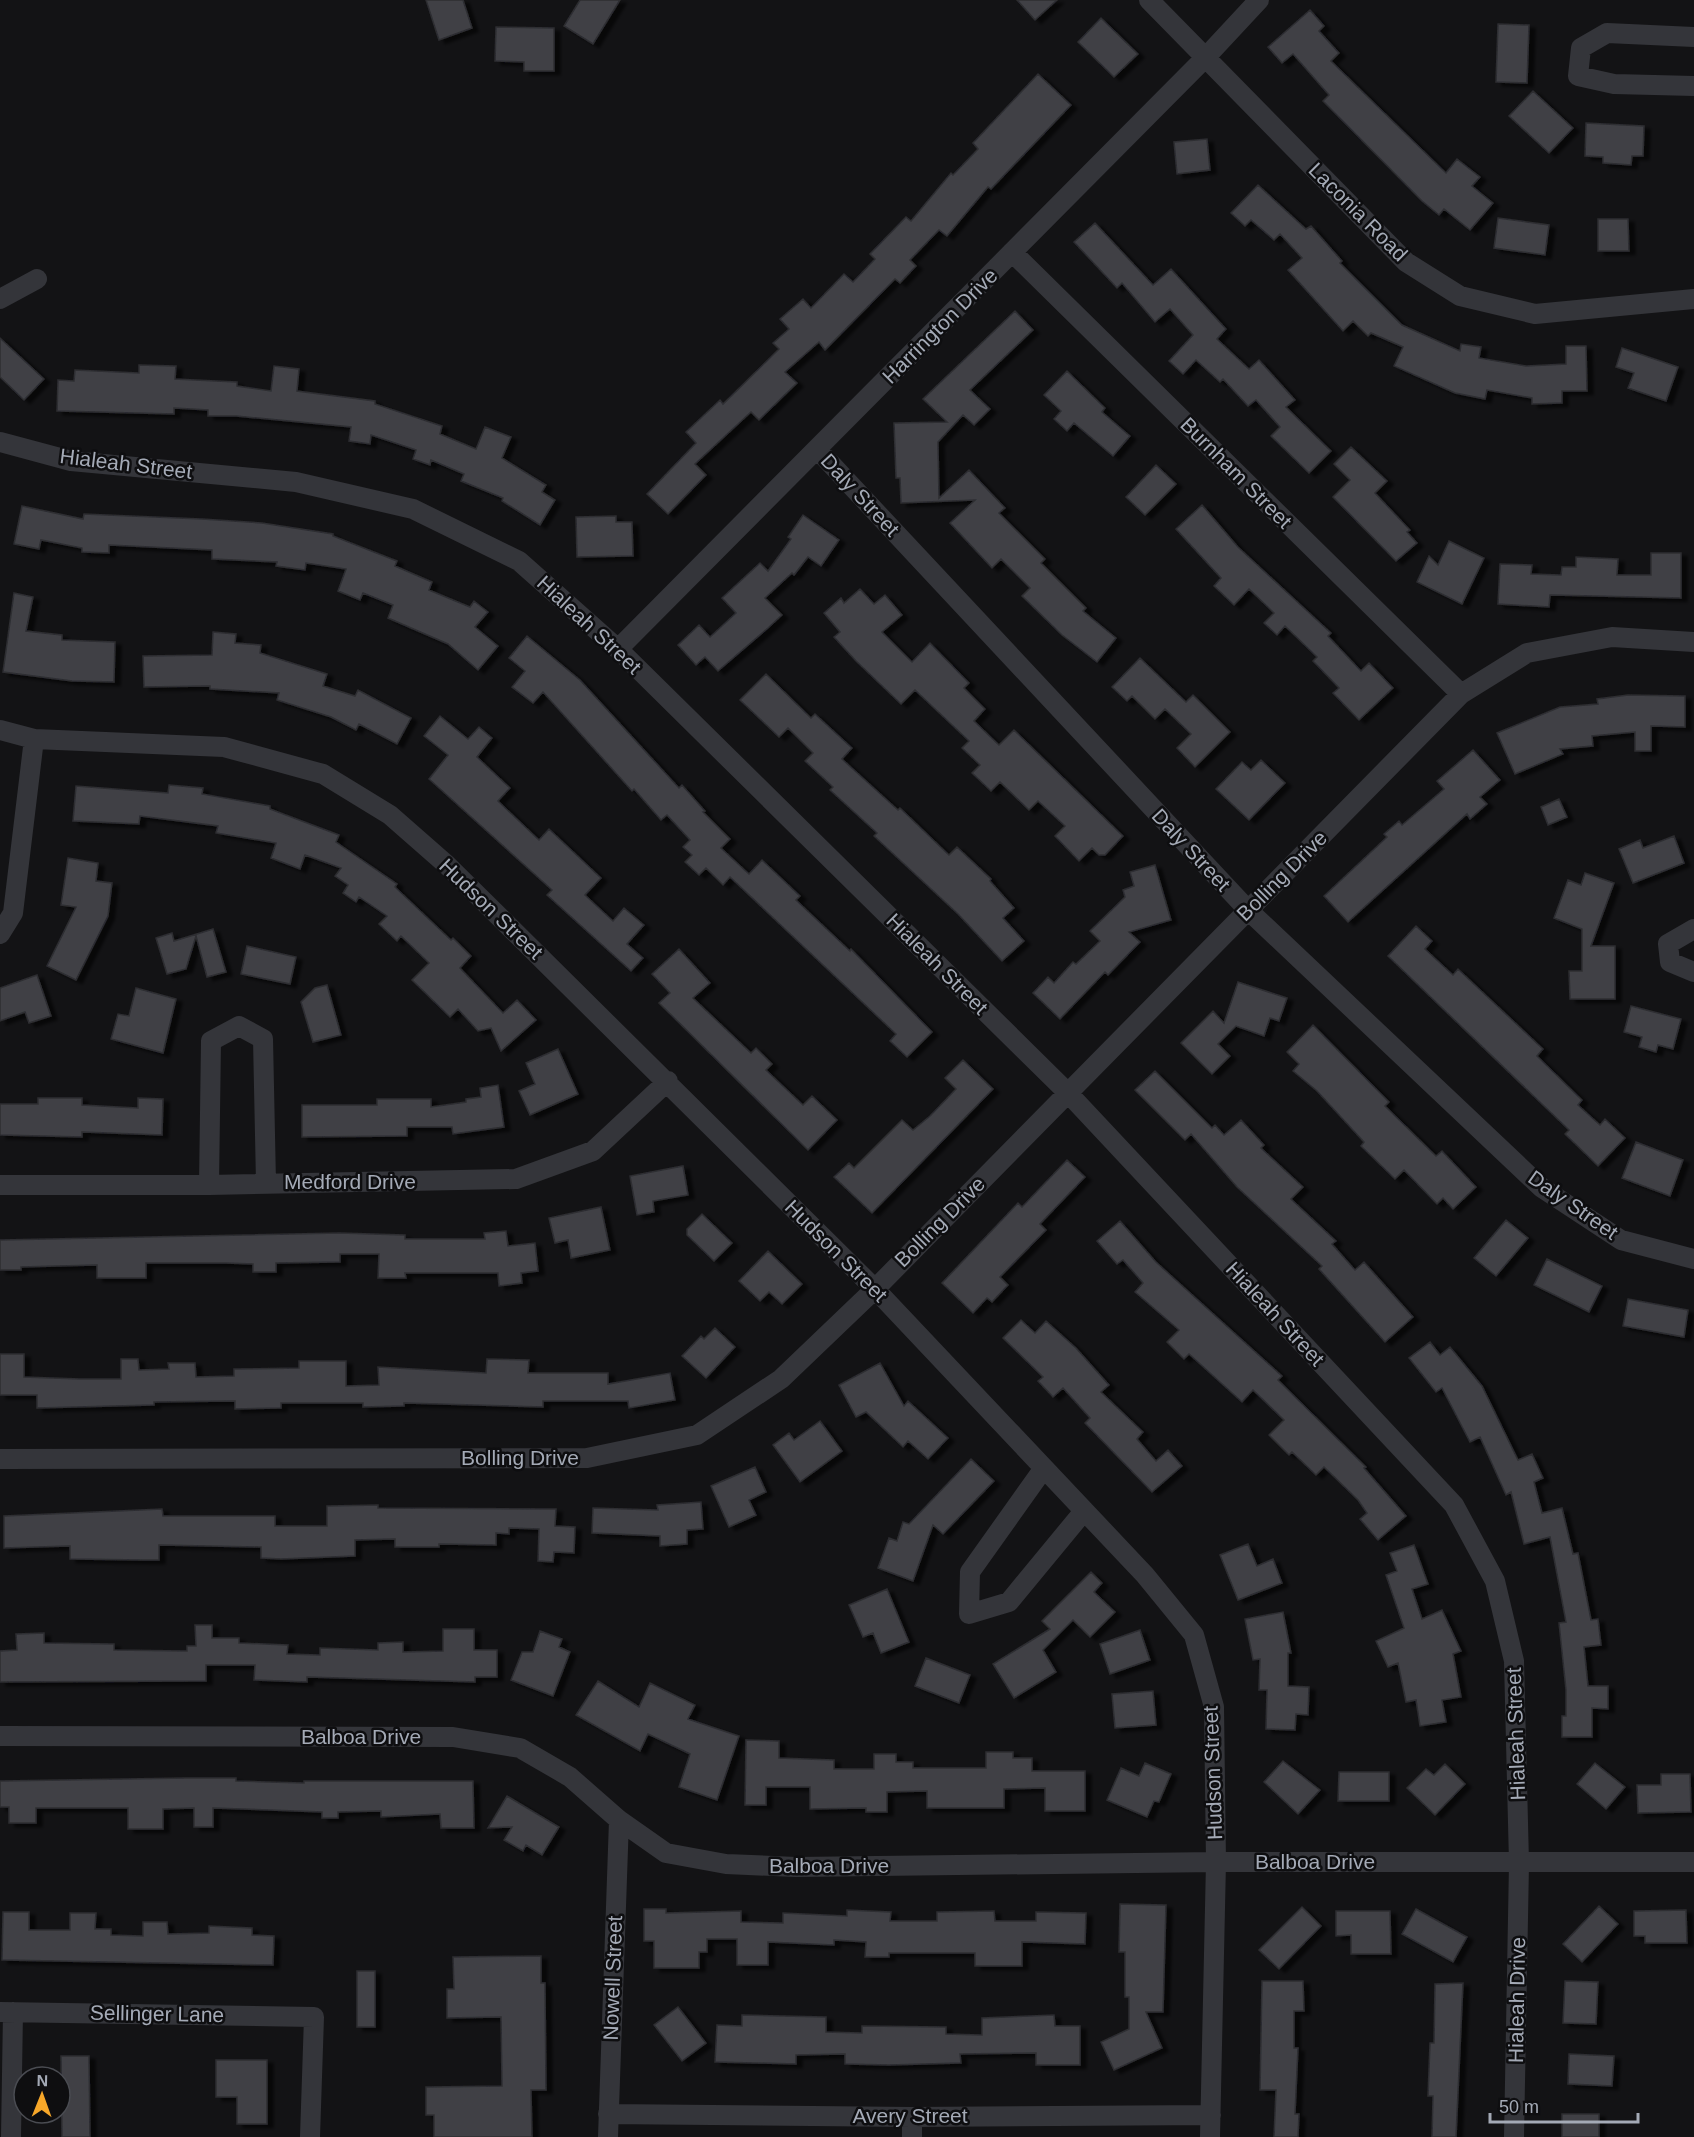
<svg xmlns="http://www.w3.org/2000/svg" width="1694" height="2137" font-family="Helvetica,sans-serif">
  <defs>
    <filter id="shadow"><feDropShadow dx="6" dy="3.5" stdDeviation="1.5" flood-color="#0009"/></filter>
  </defs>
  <rect width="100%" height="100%" fill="#131315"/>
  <path fill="#3f4045" stroke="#2d2d31" stroke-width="1.5" filter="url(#shadow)" d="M426 0H463L472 28 439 40Z
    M580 0H620L593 44 564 26Z
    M1017 0H1057L1035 20Z
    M1310 10 1324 26 1319 31 1339 53 1331 61 1446 173 1457 159 1480 177 1472 186 1493 203 1470 230 1444 209 1439 215 1422 201 1323 101 1329 95 1293 54 1282 63 1268 47Z
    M1101 18 1138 54 1114 77 1078 42Z
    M1498 24 1529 25 1527 83 1496 82Z
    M496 27 554 28V71H524V62L495 61Z
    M1038 74 1071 105 991 189 988 187 947 236 939 230 910 260 916 266 900 283 895 279 825 350 819 342 785 372 797 383 759 420 751 412 695 464 706 475 668 514 647 494 696 443 686 432 720 400 723 404 779 349 773 343 789 329 780 319 803 299 811 308 844 274 853 282 875 259 870 254 906 217 911 221 951 173 953 175 978 149 973 143Z
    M1533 91 1573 128 1549 153 1509 116Z
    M1586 123 1644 126 1643 156H1632L1631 165 1603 163V157L1585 156Z
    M1207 139 1210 170 1177 174 1174 142Z
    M1258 185 1306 229 1311 226 1342 261 1340 263 1402 325 1460 351 1461 344 1481 347 1479 358 1526 366 1566 364V346H1586L1587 391H1562V403L1532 404V398L1487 390 1485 399 1455 393 1394 366 1403 347 1371 333 1368 336 1353 321 1343 331 1288 270 1302 258 1280 234 1274 240 1251 220 1245 226 1231 213Z
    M1498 218 1549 225 1545 255 1494 248Z
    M1598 219H1628L1629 251H1598Z
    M1095 223 1153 285 1171 269 1226 329 1217 339 1249 369 1259 360 1295 400 1286 407 1331 451 1309 473 1271 436 1280 427 1256 400 1248 406 1223 379 1220 382 1196 360 1183 374 1169 361 1193 335 1170 309 1155 322 1122 283 1117 288 1074 242Z
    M1015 311 1033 330 970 390 990 409 974 425 963 415 938 442 939 498 969 470 1005 508 999 513 1045 559 1041 563 1086 608 1083 611 1116 638 1097 662 1062 635 1022 596 1030 588 1001 559 992 568 950 523 975 500 901 503 900 478H896L894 423 947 422 923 399Z
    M0 338 44 379 24 400 0 377Z
    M1622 348 1678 367 1666 401 1628 388 1634 373 1616 367Z
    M139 365 176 366 175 379 237 382V386L271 391 274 366 299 369 297 391 375 401V404L442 426 440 434 476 449 485 427 511 437 502 458 546 485 542 492 555 500 540 525 502 501 503 498 461 481 464 474 431 460 430 465 413 459 416 450 371 435 370 444 349 441 351 427 236 416H208V410L174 408V414L57 411 58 380 74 381 75 370 139 373Z
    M1067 371 1105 408 1102 412 1130 436 1113 456 1074 423 1067 431 1054 419 1061 411 1044 395Z
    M1351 447 1387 481 1375 493 1410 530 1407 532 1417 543 1396 561 1333 497 1350 480 1334 464Z
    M1156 465 1176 484 1145 515 1126 497Z
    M1202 505 1238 547 1331 633 1328 636 1361 671 1369 663 1393 688 1359 720 1333 693 1339 688 1313 661 1317 657 1285 626 1277 635 1264 623 1274 613 1249 589 1234 605 1214 586 1221 578 1176 529Z
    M22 506 83 519 84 514 202 519 262 523 333 534V536L397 561 395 566 432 582 429 590 470 607 474 601 488 612 475 627 498 646 478 670 448 644 388 618 393 605 363 593 360 600 338 591 346 569 306 563 305 570 276 566 277 562 212 559V550L109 545V553L82 552V548L41 540 39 549 14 544Z
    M803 515 839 540 821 566 808 557 794 575 792 573 765 598 782 615 768 628 718 671 705 657 696 665 678 645 699 625 710 637 736 613 722 598 760 563 768 571 791 539 788 537Z
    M616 516V522H632L633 556 577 557 576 517Z
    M1449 541 1484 558 1462 604 1417 582 1429 556 1438 565Z
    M1651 553H1681V598L1550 595 1549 607 1498 604 1500 564 1532 565 1531 574 1561 575 1562 567H1576V557L1618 559 1617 575H1651Z
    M860 589 874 604 885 595 902 615 882 632 912 662 930 643 969 683 964 688 985 709 974 721 999 745 1014 730 1123 836 1105 855H1099L1092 848 1079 861 1055 836 1065 826 1038 801 1029 810 1000 782 991 791 972 773 980 765 962 748 969 741 915 690 901 704 856 661 834 637 840 632 824 613 841 598 844 603Z
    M14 593 33 597 26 631 62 635V640L115 642 114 682 72 681 3 672Z
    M213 632 236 634 235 643 261 645 260 653 327 674 323 686 355 696 358 690 411 718 397 744 359 724 356 730 331 717 277 700 279 693 210 689V686L144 687 143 656 212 655Z
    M527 636 580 680 679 788 682 785 705 811 703 812 730 839 721 848 749 874 762 860 800 896 796 900 850 951 851 949 932 1032 907 1057 890 1041 896 1034 730 877 723 885 706 868 699 875 685 862 692 855 683 847 690 840 667 815 661 820 634 789 632 791 543 692 533 703 512 687 525 671 509 658Z
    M1140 658 1186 702 1193 695 1230 732 1195 767 1177 748 1191 734 1165 709 1155 719 1132 696 1127 701 1112 687Z
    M766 674 811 718 815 714 852 748 842 759 898 810 900 808 949 855 957 847 991 879 990 881 1014 908 1003 918 1024 941 1002 961 958 914 874 836 877 833 830 790 833 787 805 761 813 753 788 728 779 737 740 700Z
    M1628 695 1685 696V727L1651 726V751H1635V732L1592 736 1593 746 1560 749 1563 754 1515 774 1497 733 1560 707 1598 704 1597 699Z
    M440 716 468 739 479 727 492 738 477 757 510 788 498 801 539 840 549 829 601 878 585 895 613 921 624 908 644 925 627 944 643 958 631 971 547 895 552 890 429 779 448 755 424 736Z
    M1473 750 1500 780 1480 797 1487 804 1470 819 1467 814 1348 922 1324 896 1387 837 1384 834 1399 821 1402 825 1444 789 1437 781Z
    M1261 760 1285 783 1249 820 1216 789 1242 762 1251 770Z
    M169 785 203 788 202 794 270 806V809L339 835 336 842 397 884 395 887 451 940 453 938 471 956 460 968 503 1013 517 1000 536 1020 501 1051 491 1028 478 1031 458 1009 450 1017 412 980 429 963 401 936 397 941 379 924 387 916 359 897 356 902 343 893 348 885 335 876 341 868 305 855 300 869 271 858 276 843 216 833 218 826 140 816 139 824 73 821 76 786 168 793Z
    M1559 799 1567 817 1548 825 1541 807Z
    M1674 836 1684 863 1633 883 1619 849 1640 840 1643 848Z
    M68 858 98 863 96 881 112 883 108 916 76 980 47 966 76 907 61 905Z
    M1155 865 1171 920 1129 932 1140 942 1108 975 1105 972 1060 1019 1033 993 1048 977 1054 983 1073 962 1076 964 1100 941 1090 931 1125 897 1123 890 1134 886 1130 872Z
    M1585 873 1614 883 1591 946H1615V999H1570L1569 971H1582V929L1554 918 1568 880 1581 885Z
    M1416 926 1432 941 1425 949 1453 975 1458 969 1543 1049 1537 1056 1582 1100 1578 1105 1600 1125 1605 1119 1625 1138 1598 1166 1565 1134 1569 1130 1388 956Z
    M213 929 226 972 207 977 196 936 186 969 167 974 156 938 172 933 174 941Z
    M247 946 296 957 290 984 241 974Z
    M679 949 710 983 693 998 751 1053 756 1048 772 1064 766 1070 803 1105 812 1096 837 1120 808 1150 659 1003 670 993 652 974Z
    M37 975 51 1016 29 1023 25 1012 0 1021V988Z
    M1238 982 1287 998 1279 1021 1270 1018 1264 1036 1236 1026 1218 1044 1230 1056 1212 1074 1181 1043 1213 1011 1224 1023Z
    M327 985 341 1035 313 1042 301 1002 315 988Z
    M136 988 176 999 163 1053 111 1039 118 1014 129 1016Z
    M1631 1006 1681 1019 1673 1049 1658 1045 1656 1052 1639 1047 1642 1037 1624 1032Z
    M1313 1025 1389 1102 1385 1106 1436 1156 1442 1151 1476 1187 1453 1209 1443 1198 1437 1204 1404 1170 1395 1179 1361 1146 1364 1142 1317 1091 1293 1071 1299 1064 1287 1052Z
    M558 1049 578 1094 530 1115 519 1091 535 1084 526 1063Z
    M963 1060 993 1089 872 1213 834 1177 849 1163 854 1168 902 1120 913 1130 930 1116 956 1089 945 1078Z
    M1155 1071 1212 1128 1215 1125 1224 1135 1241 1120 1264 1145 1261 1148 1303 1187 1291 1199 1336 1241 1332 1244 1355 1270 1364 1262 1413 1317 1385 1342 1319 1269 1322 1266 1237 1187 1191 1134 1185 1140 1135 1090Z
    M498 1085 504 1127 453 1134 452 1127H407V1136L302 1137V1105H377V1099H431V1107L466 1102V1099L481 1097 480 1088Z
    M38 1098H82V1105L138 1108V1098L163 1099 162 1135 82 1132V1137L0 1135V1104H38Z
    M1636 1142 1683 1160 1670 1196 1622 1178Z
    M1067 1160 1085 1177 1040 1224 1046 1230 1000 1277 1008 1285 992 1302 987 1298 973 1313 942 1283 1018 1203 1022 1207Z
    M683 1166 688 1195 653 1201 654 1212 637 1215 630 1176Z
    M601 1207 610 1250 571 1258 568 1240 555 1243 549 1218Z
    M702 1214 732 1243 714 1261 687 1235V1229Z
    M1506 1220 1528 1238 1496 1276 1474 1258Z
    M1120 1221 1156 1262 1282 1376 1278 1380 1366 1467 1364 1468 1406 1516 1378 1540 1360 1519 1367 1513 1358 1500 1324 1467 1316 1475 1292 1452 1289 1455 1269 1435 1284 1420 1253 1390 1242 1402 1189 1354 1184 1359 1167 1342 1179 1330 1135 1292 1143 1283 1123 1260 1117 1264 1097 1241Z
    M506 1231 508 1246 535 1243 538 1271 521 1273 522 1283 499 1286 498 1273H405L406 1278H378L379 1254H340V1262L276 1263V1272H253V1264L225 1263H146V1278H97V1265L21 1267V1270H0V1240L340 1233 405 1235V1239H485L484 1233Z
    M768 1251 802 1284 782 1304 769 1292 760 1301 739 1281Z
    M1547 1259 1602 1286 1589 1312 1534 1285Z
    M1628 1299 1688 1310 1684 1337 1623 1326Z
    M1021 1320 1035 1333 1046 1321 1076 1348 1109 1385 1101 1392 1143 1432 1137 1439 1156 1461 1168 1450 1182 1466 1152 1492 1085 1423 1090 1418 1063 1388 1053 1397 1038 1381 1043 1377 1003 1338Z
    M715 1328 735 1347 706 1378 682 1356 701 1336 704 1339Z
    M1430 1342 1440 1355 1450 1347 1482 1386 1518 1460 1532 1454 1543 1478 1534 1482 1542 1513 1562 1508 1573 1554 1578 1553 1591 1620 1598 1619 1601 1645 1584 1647 1588 1686H1608V1709L1592 1708V1737H1562V1716H1566V1690L1559 1623 1566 1622 1550 1537 1524 1544 1511 1492 1506 1495 1480 1437 1470 1442 1442 1388 1436 1392 1409 1358Z
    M0 1354H24V1377L81 1379H121V1359H138L139 1370 169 1369 168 1363H195L196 1377 234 1376V1369L299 1368V1361H346V1386L379 1385 378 1367 486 1373 487 1359 529 1360 528 1373H608V1384L670 1373 675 1400 629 1408 628 1401H543V1407L404 1403V1406L363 1407V1403H281V1408L235 1409V1401L154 1402V1405L37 1408V1395H0Z
    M880 1363 904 1406 908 1401 948 1438 928 1459 908 1441 903 1447 866 1412 856 1417 839 1385Z
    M820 1421 842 1451 800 1482 773 1445 789 1433 794 1440Z
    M971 1459 994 1481 943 1534 933 1525 913 1581 878 1568 889 1538 897 1541 903 1522 909 1524Z
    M755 1467 766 1492 749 1500 756 1515 729 1527 711 1486Z
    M701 1502 703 1529 687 1530V1544L660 1546V1536L592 1533 593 1508 658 1510 657 1505Z
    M378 1505V1508L556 1509 555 1526 575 1527 574 1553 554 1552 553 1562 538 1561 539 1529 509 1528V1534L496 1533V1545L439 1544V1547H395V1539L355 1540V1556L281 1559 261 1558V1547L159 1545V1560H143L70 1559V1546L4 1548V1516L162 1509 163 1516H275V1526H327V1506Z
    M1248 1544 1257 1566 1273 1559 1282 1583 1238 1600 1220 1555Z
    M1414 1545 1428 1584 1412 1589 1422 1619 1442 1610 1461 1651 1453 1654 1461 1697 1442 1700 1446 1722 1420 1726 1416 1700 1406 1702 1398 1663 1388 1667 1376 1641 1404 1628 1386 1575 1397 1571 1390 1553Z
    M1091 1572 1102 1583 1094 1592 1115 1612 1090 1637 1073 1620 1043 1650 1056 1672 1014 1698 993 1664 1050 1629 1042 1621Z
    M887 1589 909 1642 881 1653 873 1633 863 1637 849 1605Z
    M1283 1612 1291 1653H1288V1686L1309 1687 1308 1715 1296 1714 1295 1730 1266 1729 1267 1690H1259L1260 1659 1253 1660 1245 1619Z
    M195 1625H212V1638H239V1643L288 1645 287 1654 320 1655V1648L378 1650V1643L403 1642V1652L443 1651V1629H474V1650H497V1677H475V1682L307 1677V1682L254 1680 255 1665H206V1681L0 1682V1651L17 1650 16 1634 44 1633V1643L114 1644V1650L187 1651V1646H196Z
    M1140 1630 1150 1660 1110 1674 1100 1644Z
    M540 1631 562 1639 559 1647 570 1652 553 1696 511 1680 522 1652H533Z
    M926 1658 970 1675 959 1703 915 1686Z
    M598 1681 639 1707 650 1683 695 1705 688 1719 739 1736 717 1800 679 1787 690 1754 648 1734 640 1751 576 1715Z
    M1153 1691 1156 1725 1115 1728 1112 1694Z
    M746 1740 779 1741V1758L834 1760V1769H874V1754H896V1762H913V1768H986V1752H1013V1758H1032V1771H1085V1811H1045V1788L1004 1789V1808H927V1791L887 1792V1812H866V1808L810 1809V1787H766V1805H745Z
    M1283 1761 1320 1790 1298 1814 1264 1782Z
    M1145 1763 1171 1774 1159 1802 1154 1801 1147 1817 1107 1800 1121 1768 1139 1776Z
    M1595 1763 1625 1787 1606 1809 1577 1784Z
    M1445 1764 1465 1784 1435 1815 1407 1788 1426 1769 1434 1775Z
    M1339 1772H1389V1801H1338Z
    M1661 1774H1690L1691 1812 1638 1813 1637 1785H1661Z
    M186 1778H236V1781L304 1783V1781H473L474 1828H441L440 1814 381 1817V1811L338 1812V1818H322V1812L213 1808V1827H194V1808L163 1809V1829H128V1808H36V1823H9V1807H0V1781Z
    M507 1796 559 1827 542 1855 526 1845 523 1851 504 1840 512 1827 488 1828Z
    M1120 1904 1166 1905 1163 2012H1146L1162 2048 1114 2070 1101 2042 1129 2029V1997H1125V1952H1119Z
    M1599 1906 1618 1924 1582 1962 1563 1944Z
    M1302 1907 1321 1926 1279 1969 1259 1950Z
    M644 1909H666V1913L741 1911V1922L783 1923V1913L847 1916V1910L891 1912 890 1921H937V1912L994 1911 995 1921H1036V1912L1086 1913 1085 1944 1022 1942V1966H975V1953H889V1957H865L866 1942 834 1940V1945L768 1942V1965H737V1939H707V1952H699V1968H654V1941H644Z
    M1416 1909 1467 1937 1453 1962 1402 1934Z
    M1686 1910 1687 1943H1645V1936H1634V1911Z
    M1336 1911H1390L1391 1954H1351V1935L1336 1936Z
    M3 1912H29V1930H70V1913H96L95 1929H111V1935L143 1936V1922H167L168 1934 209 1933V1926L252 1928V1935L274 1936 273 1965 2 1960Z
    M541 1956V1983H545L546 2090H531L532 2137H434V2115H426V2087L502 2086 501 2017 447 2018V1989H454L453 1957Z
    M357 1971H375V2027H357Z
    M1262 1981H1303L1304 2011H1294V2048H1298L1295 2114H1299L1298 2137H1274L1276 2090H1260Z
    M1565 1981 1598 1982 1596 2024 1563 2023Z
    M1463 1983 1456 2137H1432L1433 2096H1428L1430 2043H1434L1435 1984Z
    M678 2007 706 2043 682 2061 654 2025Z
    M742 2015 826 2017V2032L862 2033V2026L946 2027V2034L982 2035V2018L1054 2015 1055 2026H1080V2065H1036V2053L960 2054 961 2063 889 2065 845 2064V2054L796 2055V2064L715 2062 717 2025 742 2026Z
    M1569 2054 1614 2056 1612 2086 1568 2084Z
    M61 2056H89L90 2137H62Z
    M216 2060H267V2124H237V2097H216Z
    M1562 2114H1599V2137H1562Z"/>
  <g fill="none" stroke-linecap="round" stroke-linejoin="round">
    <path stroke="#34353a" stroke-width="20" d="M1149 0 1406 262 1460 296 1535 314 1694 299
      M1694 37 1607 33 1581 48 1578 76 1614 84 1694 86
      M1012 252 1461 694
      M0 299 37 279
      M0 442 71 461 296 482 413 509 519 561 618 649 1068 1093 1454 1505 1495 1581 1514 1661 1519 1863 1514 2137
      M817 449 1248 910 1542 1188 1621 1240 1694 1259
      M618 649 1205 58 1259 0
      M0 730 34 739 224 747 323 774 390 815 447 865 875 1289 1145 1575 1194 1635 1214 1707 1216 1862 1210 2137
      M1694 929 1668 944 1670 962 1694 972
      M0 934 13 913 34 739
      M0 1185H209L516 1179 593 1151 668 1081
      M209 1185 211 1041 239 1026 263 1039 266 1183
      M0 1459 587 1458 697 1435 781 1379 875 1289 1461 694 1527 653 1612 637 1694 642
      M1044 1468 970 1572 969 1614 1009 1602 1084 1511
      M0 1736 453 1737 520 1748 570 1777 619 1820 666 1853 726 1864 796 1867 1216 1862H1694
      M0 2012 314 2017 310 2137
      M608 2114 912 2117 1211 2115
      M11 2137 13 2012
      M608 2137 619 1820
      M912 2137V2117"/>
  </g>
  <g text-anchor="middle" stroke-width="5" stroke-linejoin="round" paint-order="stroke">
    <g font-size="21" fill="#a4aab6" stroke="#0e0e10">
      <text transform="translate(1358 212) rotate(45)" y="7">Laconia Road</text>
      <text transform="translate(940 326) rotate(-45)" y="7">Harrington Drive</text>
      <text transform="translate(126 464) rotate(7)" y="7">Hialeah Street</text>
      <text transform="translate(1236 473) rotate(45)" y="7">Burnham Street</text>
      <text transform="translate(860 495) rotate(47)" y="7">Daly Street</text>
      <text transform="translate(589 625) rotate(43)" y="7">Hialeah Street</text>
      <text transform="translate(1191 850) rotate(47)" y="7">Daly Street</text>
      <text transform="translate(1282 876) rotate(-45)" y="7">Bolling Drive</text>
      <text transform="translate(491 909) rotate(44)" y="7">Hudson Street</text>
      <text transform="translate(937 964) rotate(45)" y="7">Hialeah Street</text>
      <text x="350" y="1189">Medford Drive</text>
      <text transform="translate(1573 1205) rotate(35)" y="7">Daly Street</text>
      <text transform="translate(940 1222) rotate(-45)" y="7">Bolling Drive</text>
      <text transform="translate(836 1251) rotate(45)" y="7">Hudson Street</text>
      <text transform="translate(1275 1314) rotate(47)" y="7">Hialeah Street</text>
      <text x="520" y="1465">Bolling Drive</text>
      <text transform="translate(1516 1734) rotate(-92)" y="7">Hialeah Street</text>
      <text x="361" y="1744">Balboa Drive</text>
      <text transform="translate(1213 1773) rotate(-92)" y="7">Hudson Street</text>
      <text x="1315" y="1869">Balboa Drive</text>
      <text x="829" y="1873">Balboa Drive</text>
      <text transform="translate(613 1978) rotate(-88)" y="7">Nowell Street</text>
      <text transform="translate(1517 2000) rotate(-89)" y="7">Hialeah Drive</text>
      <text transform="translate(157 2014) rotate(1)" y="7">Sellinger Lane</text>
      <text x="910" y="2123">Avery Street</text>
    </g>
  </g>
  <g transform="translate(42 2095) rotate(1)"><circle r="28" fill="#0e0e10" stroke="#4a4c52" stroke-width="1.5"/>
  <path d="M0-4.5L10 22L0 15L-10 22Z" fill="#f7a729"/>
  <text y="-9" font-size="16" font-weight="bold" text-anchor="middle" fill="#a4aab6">N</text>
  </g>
  <path d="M1490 2113v9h148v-9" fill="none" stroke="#a4aab6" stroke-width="3"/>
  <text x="1499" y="2113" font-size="18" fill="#a4aab6" stroke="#0e0e10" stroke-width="4.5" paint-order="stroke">50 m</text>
</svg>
